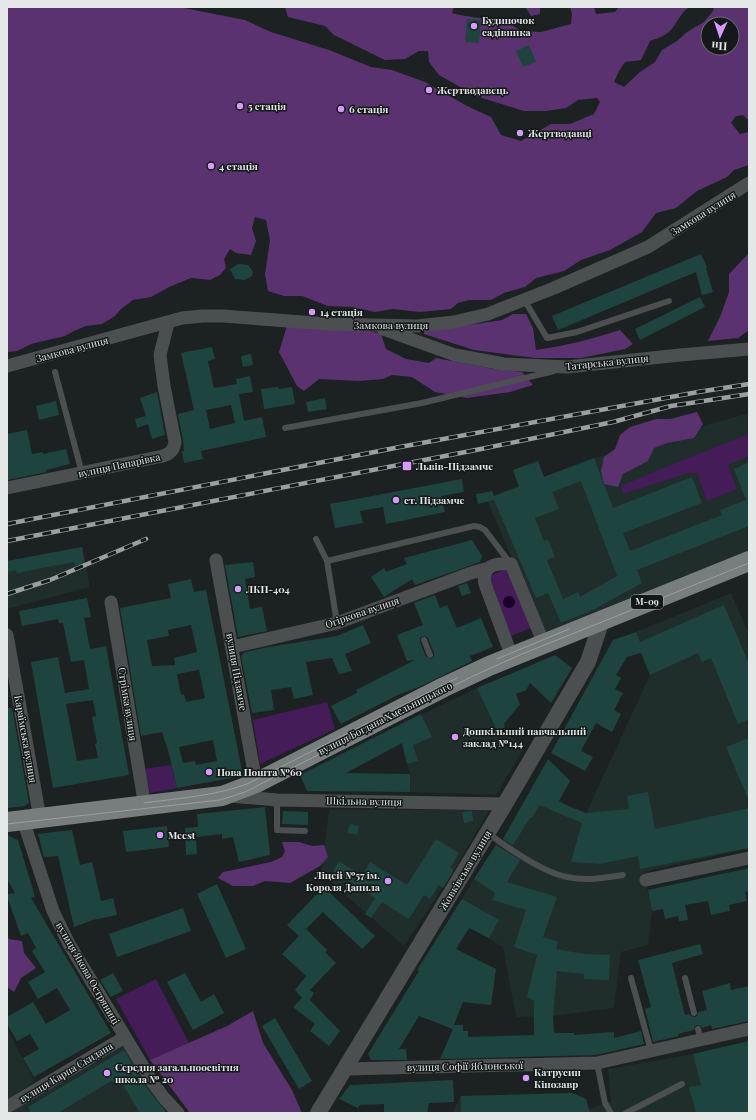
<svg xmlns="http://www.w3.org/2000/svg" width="756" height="1120" font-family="'Playfair Display',serif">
  <rect width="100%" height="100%" fill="#1c2221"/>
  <path fill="#1f2d2b" d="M749 413V553L544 634 486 498 594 458Z
    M82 547 90 587 7 609V561Z
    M731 593 749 634V793L747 794 749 802V848L644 872 652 911 648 945 621 952 614 1008 553 1016 516 1017 503 947 451 916 496 844 503 839 526 800 582 822 650 675 637 643 636 632Z
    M477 688 497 731 526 745 496 795 410 792V774L397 726Z
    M329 810H489L454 870 404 946 321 874Z
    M7 1029 35 1082 7 1099Z
    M749 1041V1113H452L461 1096 572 1093 586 1099 589 1109 611 1101 608 1069 693 1054Z
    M123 1045 156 1101 139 1111 140 1113H12L11 1111Z"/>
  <path fill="#441c58" d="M749 434V456L728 465 737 489 707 501 697 473H688L623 494 621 486 680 461Z
    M507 569 531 628 511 636 487 577Z
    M327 702 335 729 260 764 253 720Z
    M171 765 177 788 150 793 145 769Z
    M156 979 189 1043 150 1060 116 999Z"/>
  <path fill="#5a3270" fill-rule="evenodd" d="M7 7 184 8 245 20 271 32 329 50 371 67 392 70 425 82 467 106 491 117 501 135 521 141 551 124H570L594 114 600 102 597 98 578 100 566 108 546 111H524L476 96 439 75 429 62 428 51H419L405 59 385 60 334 35 325 26 288 17 285 7H454L452 13 460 15 509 23 521 31 541 32 571 24 572 14 570 7H594L596 14 615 12 619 7H690C682 11 679 19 674 26 668 35 659 38 650 41L641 60 625 62 619 71 614 82 624 87 640 72 655 62 662 50 677 41 687 32 704 22 713 11 714 7H749V121L743 115 736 116 731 123 740 134 749 132V165L734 170 727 177 697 191 676 208 656 213 642 232 610 250 581 260 564 271 536 278 525 287 504 293 491 300H469L458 303 451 309 420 312 393 309 375 312 351 307 328 306 302 296H284L268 291 265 274 270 240 266 220 255 217 252 228 256 241 251 255 236 253 230 249 224 259 226 268 220 275 210 280 191 278 169 287 151 297 133 300 121 309 115 316 102 324 86 326 74 331 65 336 31 344 17 351 7 352ZM708 24H732V48H708Z
    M525 7H540V14L531 16Z
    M749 253V330L738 338 708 341 720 317 729 292V274Z
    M513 314H526L533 328 536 350C565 346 592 339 620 330L633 344 625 349 581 358H535L474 350 424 334 425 327 441 328 476 324 502 320Z
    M287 326 361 329 381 334 386 349 406 359 429 363 436 358 494 369 522 372 533 385 510 392 467 398 435 392 412 377 392 375 383 379 359 381 319 379 304 391 297 386 279 352Z
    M697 412 703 424 694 438 667 443 654 448 648 461 623 474 618 487 604 484 601 471 604 457 615 449 620 435 630 427 656 419H670Z
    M282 842H299L312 846 324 845 328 857 320 866 290 883 265 881 253 886H233L218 878 223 872 271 862 282 857 285 851Z
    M7 936 9 939 22 941 24 953 36 968 21 978 14 992 7 987Z
    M253 1011 263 1043 292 1090 302 1113H190L150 1060 227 1026Z"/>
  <path fill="#1a0028" d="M503 602a6 6 0 1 1 12 0a6 6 0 1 1-12 0Z"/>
  <path fill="#1e443f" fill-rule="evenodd" d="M467 19 481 20 479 43 465 42Z
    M529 45 536 62 523 67 516 51Z
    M701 254 707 267 706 268 713 292 702 295 696 272 558 330 552 316Z
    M238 264 248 265 253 272 252 276 245 280 235 279 230 269Z
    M700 297 705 307 640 340 635 329Z
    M212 347 215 359 208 361 214 388 237 384 236 379 250 376 253 392 239 394 244 421 262 417 266 437 201 451 203 459 184 463 182 451H184L183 440 178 414 194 410 181 353ZM231 405 235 423 210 429 206 410Z
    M251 354 253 365 243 367 241 356Z
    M278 387 279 389 292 387 295 404 264 409 261 389Z
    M157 392 165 435 152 439 148 424 137 428 135 419 146 416 140 398Z
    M325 398 327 409 308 412 306 402Z
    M56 401 59 415 39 420 36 406Z
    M27 430 32 454 43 452V454L66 449 70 464 46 470 47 472 7 480V434Z
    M594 458 613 508 692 477 702 503 623 533 630 551 722 515 720 510 746 500 734 469 749 462V526L637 570 642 583 593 610 561 623 548 593 536 598 494 500 478 504 476 494 492 491 494 496 519 487 513 470 538 461 544 477ZM581 481 617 576 580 597 578 592 563 599 547 560 555 557 548 539 544 541 535 518 559 509 552 492Z
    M462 479 464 492 441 496 445 512 386 524 383 507 360 511 363 523 335 528 330 504Z
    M472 540 482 556 480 562 415 585 412 579 384 597 371 577 384 568 386 572 407 564 404 558Z
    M82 547 85 564 75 566 74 562 17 573 16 570 7 572V561Z
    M253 562 255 577 245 579 250 609 262 607 267 631 238 637 225 565Z
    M191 579 194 592 206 590 243 776 177 788 168 750 162 732 141 736 120 608 171 598 168 584ZM191 625 197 652 174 658 175 665 152 666 147 640 169 636 168 630ZM199 670 205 698 186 702 184 694 181 695 177 674ZM213 740 217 761 196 765 195 761 183 763 179 747Z
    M467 583 471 593 462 596 458 586Z
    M435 595 440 608 447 605 457 628 481 618 493 647 470 656 472 661 419 687 400 694 341 724 331 706 357 693 356 690 415 660 407 661 397 635 423 625 414 603ZM424 636 428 638 434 653V657L431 659 426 657 420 642V638Z
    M87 598 91 617 84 618 90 649 106 646 129 775 53 788 31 662 58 657 65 693 89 689 84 660 71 662 63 623H59L58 619 22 626 19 611ZM93 700 96 716 92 717 97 743 95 744 98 758 77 761 66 704Z
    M724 605 749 664V719L738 724 711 658 702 662 698 653 650 675 641 653 627 657 616 675 621 678 615 689 623 693 614 710 621 714 612 732 596 723 581 751 593 757 585 771 551 753 613 640 636 632 640 642Z
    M363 625 371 643 345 654 352 671 339 674 332 658 306 662 313 695 294 699 291 687 271 690 274 710 252 713 241 656 245 652 269 647 337 636Z
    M555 655 572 668 551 703 530 683 526 690 516 694 520 704 504 724 505 727 497 731 477 688Z
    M7 708H12L29 803 25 806 7 808Z
    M421 714 432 737 413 745 418 761 407 764 402 743 346 773 410 774V792L307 791 300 775Z
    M749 738V801L726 747Z
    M548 759 570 781 559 801 566 805 586 813 629 809 627 796 648 792 655 829 749 808V848L640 869 638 856 600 864 571 862 582 823 539 805 532 818H530L513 845 503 839Z
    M265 807 270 855 239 862 233 837 222 839V834L196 837 197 854 186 855 185 828 198 827 197 814Z
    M283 811 308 812V825L282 824Z
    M472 811 473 821 464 823 462 812Z
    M350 824 359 826 357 835 347 833Z
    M167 826 169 847 126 852 123 831Z
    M72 830 80 865 92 862 101 901 113 898 117 915 93 920 74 927 58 856 44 857 38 834Z
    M7 835 18 840 35 897 31 898 111 1033 34 1077 23 1058 39 1049 30 1034 17 1041 7 1024V1017L33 1002 46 1024 70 1010 57 988 38 999 28 982 45 972 32 951 36 948 28 933 21 936 7 896V894L15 893 7 879Z
    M436 839 459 853 450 868 454 870 443 888 439 885 430 899 424 895 409 919 382 902 371 918 365 914 375 898 333 871 339 861 362 876 370 862 407 885Z
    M496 845 520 860 507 882 557 897 543 937 558 942 556 949 584 954 610 955 609 980 584 979V974L557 971 553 1016 554 1033H574V1035L614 1032V1038L641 1031 644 1044 596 1055 440 1059 453 1029 419 1016 399 1049H406L407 1060H371L368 1054 419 971 417 970 462 899 499 920 489 938 469 928 456 949 496 969 491 1005 463 1002 453 1027 454 1025H463V1031H468V1037L534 1035V1001L527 997 537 955 514 947 526 910 492 900 495 893 474 879Z
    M749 868V891L745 892 747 901 729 905 730 911 711 915 708 901 685 905 688 920 679 921 678 916 665 919 663 909 652 911 648 890Z
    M217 884 246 949 226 958 197 894Z
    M324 887 375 936 362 949 323 912 306 929 327 950 325 952 336 963 310 990 314 993 310 1000 340 1031 329 1046 310 1031 315 1024 293 1007 302 998 295 990 306 976 282 954 299 936 287 925Z
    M183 908 191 931 117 957 109 934Z
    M700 944 703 954 672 963 685 1015 690 1014 691 1016 695 1017 697 1016 698 1012 707 1010 702 991 730 983 731 990 749 986V1021L712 1029 711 1025 702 1028 701 1026 697 1025 695 1026 694 1030 678 1034 679 1036 653 1042 645 1009 651 1007 638 960Z
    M113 973 123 991 111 997 100 980Z
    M185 973 201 1002 214 994 224 1013 193 1030 167 982Z
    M275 1018 312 1081 299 1089 262 1026Z
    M749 1041V1113H696L689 1087 701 1085 693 1054Z
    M124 1050 147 1088 167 1113H140L123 1085H117L111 1081 58 1113H31L28 1107Z
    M453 1080 454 1102 429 1103 427 1113H384V1104L360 1105 358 1108 339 1099 350 1085Z
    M572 1093 586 1099 590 1113H461V1096Z"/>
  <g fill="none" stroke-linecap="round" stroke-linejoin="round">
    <path stroke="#4c4f4f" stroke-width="6" d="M525 301 547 338 577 332 669 301
      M55 372 82 473
      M285 428 422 403 554 371
      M316 539 327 561 337 623
      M327 561 474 526 480 527 485 530 510 563
      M424 640 430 655
      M277 800V830L305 831
      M489 834C508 848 544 873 567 877 586 881 604 878 623 875
      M631 978 651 1051
      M685 978 694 1013
      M698 1029 701 1040
      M597 1063 605 1103 611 1113
      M626 1113 682 1084"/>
    <path stroke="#4c4f4f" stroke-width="13" d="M383 329 455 355 504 364 567 367 680 355 749 349
      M7 366 182 318 203 316H223L328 324 417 326 454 322 488 314 554 288 648 247 749 183
      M7 488 163 456C170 454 174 450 175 442L164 386 160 355 168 323
      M216 560 256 783
      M111 602 145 807
      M7 635 40 818
      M232 647 337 623 471 573 489 568
      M512 657 485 584C481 565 496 563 511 564L544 644
      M229 796 277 800 505 804
      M23 820 53 911 69 944 153 1083 164 1098 178 1113
      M646 880 749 858
      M346 1069 597 1063 749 1029
      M7 1107 125 1037"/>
    <path stroke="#4c4f4f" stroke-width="16" d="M318 1113 505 804 588 662 602 620"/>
    <path stroke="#777e7d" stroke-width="20" d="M7 822 222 796 256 783 444 687 489 666 749 561"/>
    <path stroke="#9ba09f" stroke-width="1" d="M497 659 569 629
      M144 803C179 798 215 796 247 784L457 678
      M7 824 220 800 245 792 473 676 522 654 749 563"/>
    <defs>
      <path id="rail" d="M7 524 400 447 698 392 749 384
        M7 541 481 449 613 422 671 406 749 394
        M7 594 50 580 146 539"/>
    </defs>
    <use href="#rail" stroke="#9ba09f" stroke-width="4.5"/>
    <use href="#rail" stroke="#131918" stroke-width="3" stroke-dasharray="9" stroke-linecap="butt"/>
  </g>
  <g fill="#d69bf9" stroke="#131918" stroke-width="1.5">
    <circle cx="474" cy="26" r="4"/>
    <circle cx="429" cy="90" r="4"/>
    <circle cx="240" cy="106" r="4"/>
    <circle cx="341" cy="109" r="4"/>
    <circle cx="520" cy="133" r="4"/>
    <circle cx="211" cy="166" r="4"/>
    <circle cx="312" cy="312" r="4"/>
    <rect x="402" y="461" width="10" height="10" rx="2"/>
    <circle cx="396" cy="500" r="4"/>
    <circle cx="238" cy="589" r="4"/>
    <circle cx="455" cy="737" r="4"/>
    <circle cx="209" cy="772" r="4"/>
    <circle cx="160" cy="835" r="4"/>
    <circle cx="388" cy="881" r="4"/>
    <circle cx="107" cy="1073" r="4"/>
    <circle cx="526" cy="1078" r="4"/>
  </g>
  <g text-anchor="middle" stroke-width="3" stroke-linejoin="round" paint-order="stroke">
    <rect fill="#131918" stroke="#a5aaa9" stroke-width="1" x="631" y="595" width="32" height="14" rx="3"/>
    <g font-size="9" font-weight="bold" fill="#e4e8e7">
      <text x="647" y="605">М-09</text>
    </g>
    <g font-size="10" font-weight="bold" fill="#e4e8e7" stroke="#131918" text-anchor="start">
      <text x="482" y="24">Будиночок<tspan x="482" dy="12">садівника</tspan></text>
      <text x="437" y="94">Жертводавець</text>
      <text x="248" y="110">5 стація</text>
      <text x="349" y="113">6 стація</text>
      <text x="528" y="137">Жертводавцi</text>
      <text x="219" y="170">4 стація</text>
      <text x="320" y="316">14 стація</text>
      <text x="416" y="470">Львів-Підзамче</text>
      <text x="404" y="504">ст. Підзамче</text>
      <text x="246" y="593">ЛКП-404</text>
      <text x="463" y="735">Дошкільний навчальний<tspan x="463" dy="12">заклад №144</tspan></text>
      <text x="217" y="776">Нова Пошта №60</text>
      <text x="168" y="839">Meest</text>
      <text x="380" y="879" text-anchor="end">Ліцей №57 ім.<tspan x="380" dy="12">Короля Данила</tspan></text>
      <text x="115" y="1071">Середня загальноосвітня<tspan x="115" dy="12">школа № 20</tspan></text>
      <text x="534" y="1076">Катрусин<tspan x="534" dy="12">Кінозавр</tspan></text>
    </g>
    <g font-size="10" fill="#e4e8e7" stroke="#131918">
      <text transform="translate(703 213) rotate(-32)" y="4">Замкова вулиця</text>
      <text x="391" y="329">Замкова вулиця</text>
      <text transform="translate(72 349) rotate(-15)" y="4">Замкова вулиця</text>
      <text transform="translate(607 362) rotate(-6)" y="4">Татарська вулиця</text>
      <text transform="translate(119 465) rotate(-12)" y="4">вулиця Папарівка</text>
      <text transform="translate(362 612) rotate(-19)" y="4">Огіркова вулиця</text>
      <text transform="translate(237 672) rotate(80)" y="4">вулиця Підзамче</text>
      <text transform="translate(128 704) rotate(81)" y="4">Стрімка вулиця</text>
      <text transform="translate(385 718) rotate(-27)" y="4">вулиця Богдана Хмельницького</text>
      <text transform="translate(26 739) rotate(80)" y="4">Караїмська вулиця</text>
      <text transform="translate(364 801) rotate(1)" y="4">Шкільна вулиця</text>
      <text transform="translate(465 870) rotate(-59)" y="4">Жовківська вулиця</text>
      <text transform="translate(88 973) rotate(60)" y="4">вулиця Якова Остряниці</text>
      <text transform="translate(465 1066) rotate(-1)" y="4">вулиця Софії Яблонської</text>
      <text transform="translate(66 1072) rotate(-31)" y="4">вулиця Карпа Скидана</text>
    </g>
  </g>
  <rect width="756" height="1120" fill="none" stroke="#e4e8e7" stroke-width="16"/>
  <g transform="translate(720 36) rotate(183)"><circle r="19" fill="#131918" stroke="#676c6b"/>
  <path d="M0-3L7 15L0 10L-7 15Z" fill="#d69bf9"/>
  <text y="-6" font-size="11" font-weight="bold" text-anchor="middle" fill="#e4e8e7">Пн</text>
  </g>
</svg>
